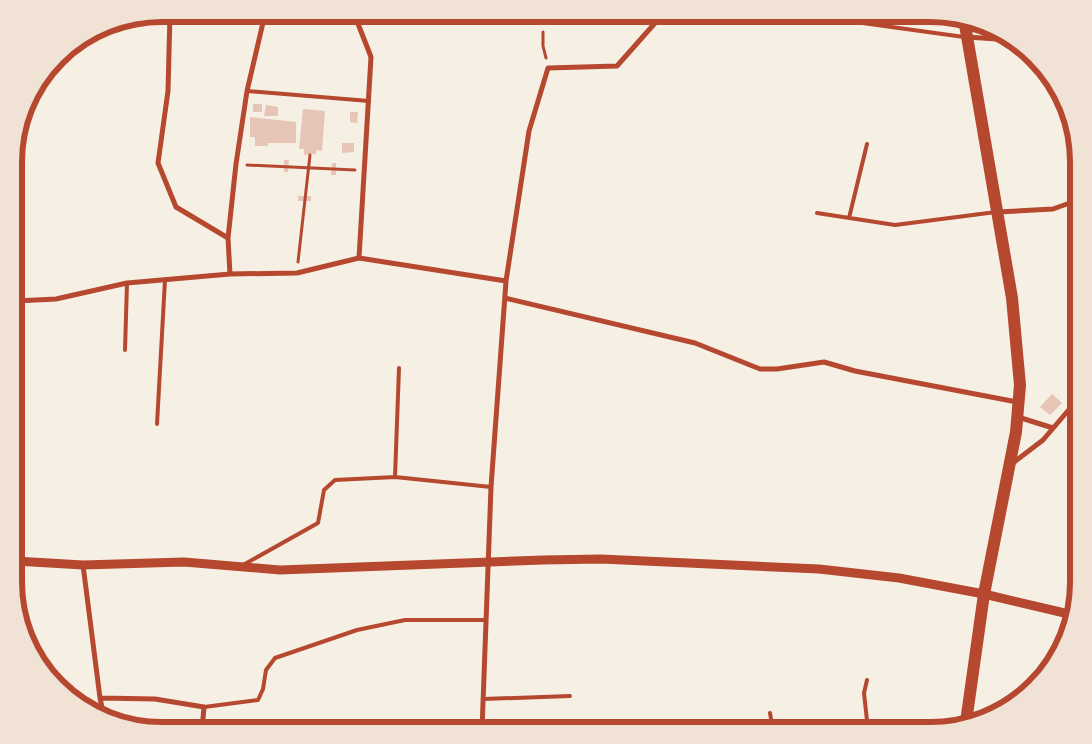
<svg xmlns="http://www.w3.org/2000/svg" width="1092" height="744" font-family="'Alegreya Sans',sans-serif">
  <rect width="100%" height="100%" fill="#f6efe4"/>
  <path fill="#e6c5b7" d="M253 104H262V112H253Z
    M266 105 278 107V116H264Z
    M303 109 325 111 322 151 316 150V154L304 155V149H299Z
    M350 112H358L357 123 350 122Z
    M250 117 296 122V143H268V146H255V137H250Z
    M342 143H354V152L342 153Z
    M284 160H289L288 172H284Z
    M332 163H336V175H331Z
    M298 196H311V201H298Z
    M1052 394 1062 403 1050 415 1040 407Z"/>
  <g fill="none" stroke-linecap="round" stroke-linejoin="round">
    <path stroke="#b5482f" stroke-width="3" d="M543 32V46L546 58
      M247 165 355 170
      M298 262 310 155"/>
    <path stroke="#b5482f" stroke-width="4" d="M529 14 544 23
      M821 14 848 21 964 37
      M247 91 369 101
      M817 213 895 225 996 212
      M849 218 867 144
      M125 350 127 283
      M157 424 165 280
      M395 477 399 368
      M243 565 318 523 324 490 335 480 395 477 491 487
      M867 680 864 693 868 730
      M483 699 570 696
      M204 707 258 700 263 689 266 670 275 658 357 630 405 620H486
      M770 713 773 730"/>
    <path stroke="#b5482f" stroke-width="5" d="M170 14 168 91 158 163 176 207 228 238
      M351 14 355 16 371 57 359 258
      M967 37 1012 40
      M998 212 1053 209 1078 200
      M230 274 228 238 236 164 247 91 265 14
      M505 298 695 343 760 369H777L824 362 855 371 1017 402
      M15 301 56 299 127 283 230 274 297 273 359 258 506 281
      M1018 417 1053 428
      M1013 463 1043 440 1078 399
      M83 565 100 698 104 717
      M100 698 155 699 204 707 202 730
      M482 730 491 487 506 281 529 131 548 68 617 66 663 14"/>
    <path stroke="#b5482f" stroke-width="9" d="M15 561 83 565 184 562 280 570 543 560 601 559 819 569 899 578 984 594 1073 615"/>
    <path stroke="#b5482f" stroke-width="12" d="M964 19 1012 298 1020 385 1016 432 984 594 966 722"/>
  </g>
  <path d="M0 0H1092V744H0ZM162 22H930A140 140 0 0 1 1070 162V582A140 140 0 0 1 930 722H162A140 140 0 0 1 22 582V162A140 140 0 0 1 162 22Z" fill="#f1e2d6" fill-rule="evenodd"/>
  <path fill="none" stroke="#b5482f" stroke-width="6" d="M162 22H930A140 140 0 0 1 1070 162V582A140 140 0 0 1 930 722H162A140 140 0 0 1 22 582V162A140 140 0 0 1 162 22Z"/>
</svg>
